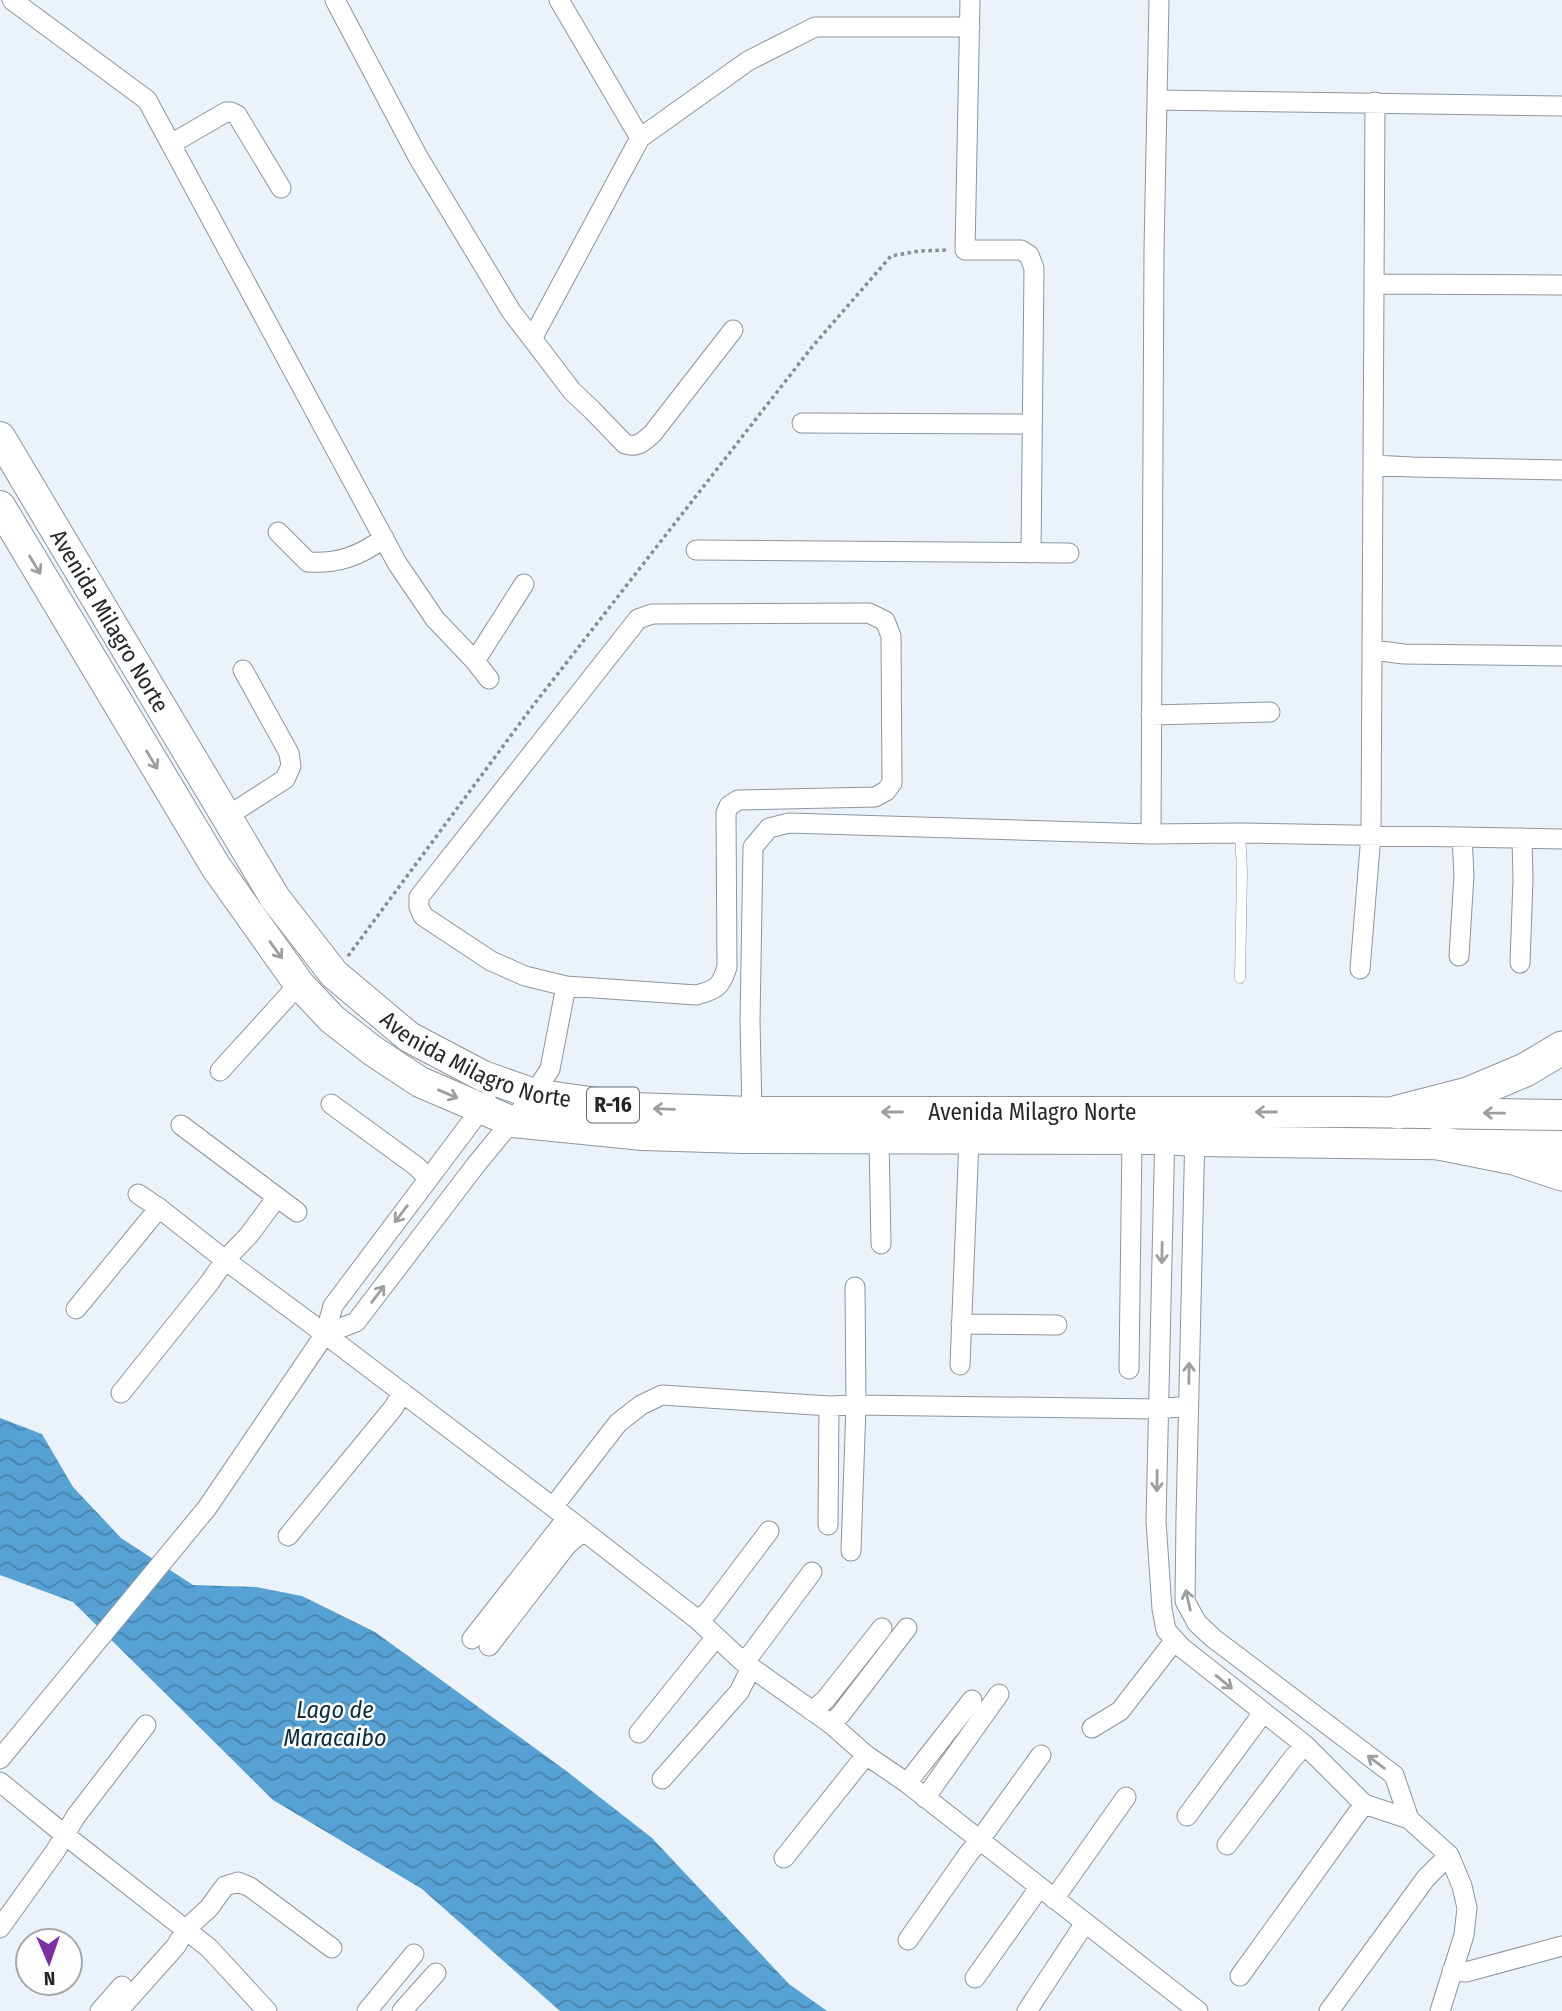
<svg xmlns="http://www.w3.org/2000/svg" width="1562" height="2011" font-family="'Fira Sans Condensed',sans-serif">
  <defs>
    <pattern id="water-waves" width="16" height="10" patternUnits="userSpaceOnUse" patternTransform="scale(1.75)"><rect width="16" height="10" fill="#57a2d5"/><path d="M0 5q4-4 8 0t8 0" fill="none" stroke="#4884ad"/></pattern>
  </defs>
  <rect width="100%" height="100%" fill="#ebf2f9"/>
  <path fill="url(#water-waves)" d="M0 1418 42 1434 73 1487 121 1538 193 1585 256 1587 302 1596 375 1632 565 1770 652 1838 789 1984 827 2011H560L422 1889 273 1800 73 1602 0 1575Z"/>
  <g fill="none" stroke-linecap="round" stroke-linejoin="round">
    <defs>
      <path id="lane" d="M1240 978 1242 870 1240 833"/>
      <path id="street" d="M12 0 147 100 397 563 435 619 475 661 489 679
        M335 0 418 157 511 311 572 391 592 410 625 444C638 448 643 442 653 433L733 330
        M559 0 640 138
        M970 0 965 250H1021L1029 255 1034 268 1031 553
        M1159 0 1154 250 1151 834 1240 833 1562 839
        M1157 100 1562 106
        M171 144 226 112H231L237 115 281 188
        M1374 284 1562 285
        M532 339 640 138 748 61 815 27H970
        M802 423 1032 424
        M1373 465 1412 467 1562 470
        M278 532 308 562C338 564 360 556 384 538
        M696 550 1069 553
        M869 613 885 621 891 636 892 783 886 791 875 797 738 800 729 806 726 813 727 967C721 987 716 990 696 995L566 986 525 976 491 961 423 916 419 907V897L638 619 652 614Z
        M1373 650 1404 654 1562 656
        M475 661 524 584
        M1151 715 1270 712
        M226 817 285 779 291 766 289 753 243 670
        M1459 956 1464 875 1462 837
        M1520 963 1523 880 1522 838
        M1360 969 1371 835 1375 102
        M220 1071 299 984
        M331 1104 416 1166 428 1178
        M752 1112 750 1021 753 847 769 828 789 823 1151 834
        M181 1125 297 1212
        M1165 1128 1156 1521 1162 1609 1166 1630 1181 1647 1305 1745 1364 1804 1409 1819 1449 1855 1462 1886 1467 1908 1464 1935 1440 2011
        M1195 1131 1186 1518 1185 1601 1197 1623 1213 1638 1394 1775 1409 1819
        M879 1139 881 1244
        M138 1194 159 1208 225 1260 325 1334 553 1507 698 1620 742 1661 831 1724 866 1755 907 1783 1198 2011
        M76 1309 159 1208
        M961 1324 1057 1325
        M325 1334 356 1322 475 1166 534 1094 550 1069 566 986
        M960 1365 969 1139
        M1129 1369 1132 1140
        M121 1393 210 1282 225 1260 249 1235 277 1197
        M553 1507 618 1423 641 1405 662 1395 829 1406 856 1405 1158 1409 1188 1406
        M828 1525 829 1406
        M288 1536 394 1407 402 1392
        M851 1551 856 1405 855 1287
        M698 1620 708 1612 769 1531
        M472 1639 567 1518
        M489 1646 567 1545 583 1531
        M742 1661 751 1654 812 1572
        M812 1711 825 1700 882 1628
        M831 1724 841 1714 907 1628
        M1092 1728 1120 1711 1175 1640
        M639 1733 716 1637
        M0 1759 207 1508 325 1334 333 1306 487 1101
        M662 1779 739 1692 751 1668
        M0 1782 65 1835 209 1948 267 2011
        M907 1783 972 1700
        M925 1798 999 1694
        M1187 1816 1263 1713
        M1227 1845 1293 1758 1305 1745
        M784 1858 866 1755
        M1054 1899 1126 1797
        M0 1928 56 1850 76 1816 146 1725
        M908 1940 969 1853 979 1841 1041 1755
        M1452 1971 1466 1972 1562 1946
        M1240 1976 1364 1804
        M975 1978 1039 1888
        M100 2011 122 1986
        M118 2011 176 1946 186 1929 209 1908 225 1886 238 1882 250 1887 332 1948
        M367 2011 414 1954
        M402 2011 436 1973
        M1027 2011 1085 1923
        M1329 2011 1426 1878 1449 1855"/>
      <g id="primary">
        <path id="s1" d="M0 437 275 898 334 974 409 1037 483 1076 534 1094 632 1108 752 1112H1355L1562 1115"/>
        <path d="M0 506 216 867 299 984 332 1019 373 1051 420 1082 513 1122 643 1135 743 1138 1165 1139 1195 1141 1562 1146"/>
      </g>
      <path id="highway" d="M1398 1112 1468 1094 1525 1070 1562 1048
        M1439 1143 1514 1158 1562 1174"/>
    </defs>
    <use href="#lane" stroke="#8e959c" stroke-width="11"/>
    <use href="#street" stroke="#8e959c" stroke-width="21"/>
    <use href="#primary" stroke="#8e959c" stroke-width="32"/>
    <use href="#highway" stroke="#8e959c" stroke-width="35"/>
    <path stroke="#888d92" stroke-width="3.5" stroke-dasharray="3.5 3.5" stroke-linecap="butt" d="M348 956 532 707 812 347 891 256 919 251 949 250"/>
    <use href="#lane" stroke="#fff" stroke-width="10"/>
    <use href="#street" stroke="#fff" stroke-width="19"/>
    <use href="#primary" stroke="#fff" stroke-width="30"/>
    <use href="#highway" stroke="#fff" stroke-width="33"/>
  </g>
  <defs><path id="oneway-shaft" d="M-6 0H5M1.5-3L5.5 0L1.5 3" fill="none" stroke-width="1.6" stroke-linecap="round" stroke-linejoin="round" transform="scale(1.75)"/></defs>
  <g stroke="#9c9e9f">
    <use href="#oneway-shaft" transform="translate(35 565) rotate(59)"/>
    <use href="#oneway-shaft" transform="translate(152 760) rotate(59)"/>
    <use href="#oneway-shaft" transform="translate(276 950) rotate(54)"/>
    <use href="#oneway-shaft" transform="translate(448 1094) rotate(23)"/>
    <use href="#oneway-shaft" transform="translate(664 1109) rotate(-178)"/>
    <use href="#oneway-shaft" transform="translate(892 1112) rotate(180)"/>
    <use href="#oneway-shaft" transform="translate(1266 1112) rotate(180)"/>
    <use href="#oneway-shaft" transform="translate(1494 1113) rotate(-179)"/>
    <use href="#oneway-shaft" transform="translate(401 1214) rotate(127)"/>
    <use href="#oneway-shaft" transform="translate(1162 1253) rotate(91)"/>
    <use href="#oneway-shaft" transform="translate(378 1294) rotate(-53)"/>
    <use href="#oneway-shaft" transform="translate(1189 1373) rotate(-89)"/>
    <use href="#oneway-shaft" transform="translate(1157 1481) rotate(91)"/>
    <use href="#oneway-shaft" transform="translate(1188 1600) rotate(-103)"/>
    <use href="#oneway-shaft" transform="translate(1224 1682) rotate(39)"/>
    <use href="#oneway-shaft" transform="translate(1376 1762) rotate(-143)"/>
  </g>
  <g text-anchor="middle" stroke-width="5" stroke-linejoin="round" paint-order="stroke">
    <rect fill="#fefefe" stroke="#65686a" stroke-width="2" x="587" y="1087.5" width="52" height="35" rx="5"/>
    <g font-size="21" font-weight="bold" fill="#24272a">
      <text x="613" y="1112">R-16</text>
    </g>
    <g font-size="23" fill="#24272a" stroke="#fefefe">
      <text dy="8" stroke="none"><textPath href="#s1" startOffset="214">Avenida Milagro Norte</textPath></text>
      <text dy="8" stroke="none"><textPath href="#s1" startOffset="802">Avenida Milagro Norte</textPath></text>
      <text dy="8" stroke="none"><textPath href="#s1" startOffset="1368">Avenida Milagro Norte</textPath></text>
    </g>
    <g font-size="24" font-style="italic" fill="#0a2c41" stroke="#fefefe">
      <text x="335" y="1718">Lago de<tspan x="335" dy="28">Maracaibo</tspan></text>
    </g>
  </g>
  <g transform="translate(49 1962) rotate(178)"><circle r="33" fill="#fefefe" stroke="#a7a8a9" stroke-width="2"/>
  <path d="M0-5L12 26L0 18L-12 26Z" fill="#7e2fa0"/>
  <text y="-10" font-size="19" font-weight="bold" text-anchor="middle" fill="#24272a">N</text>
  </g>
</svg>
